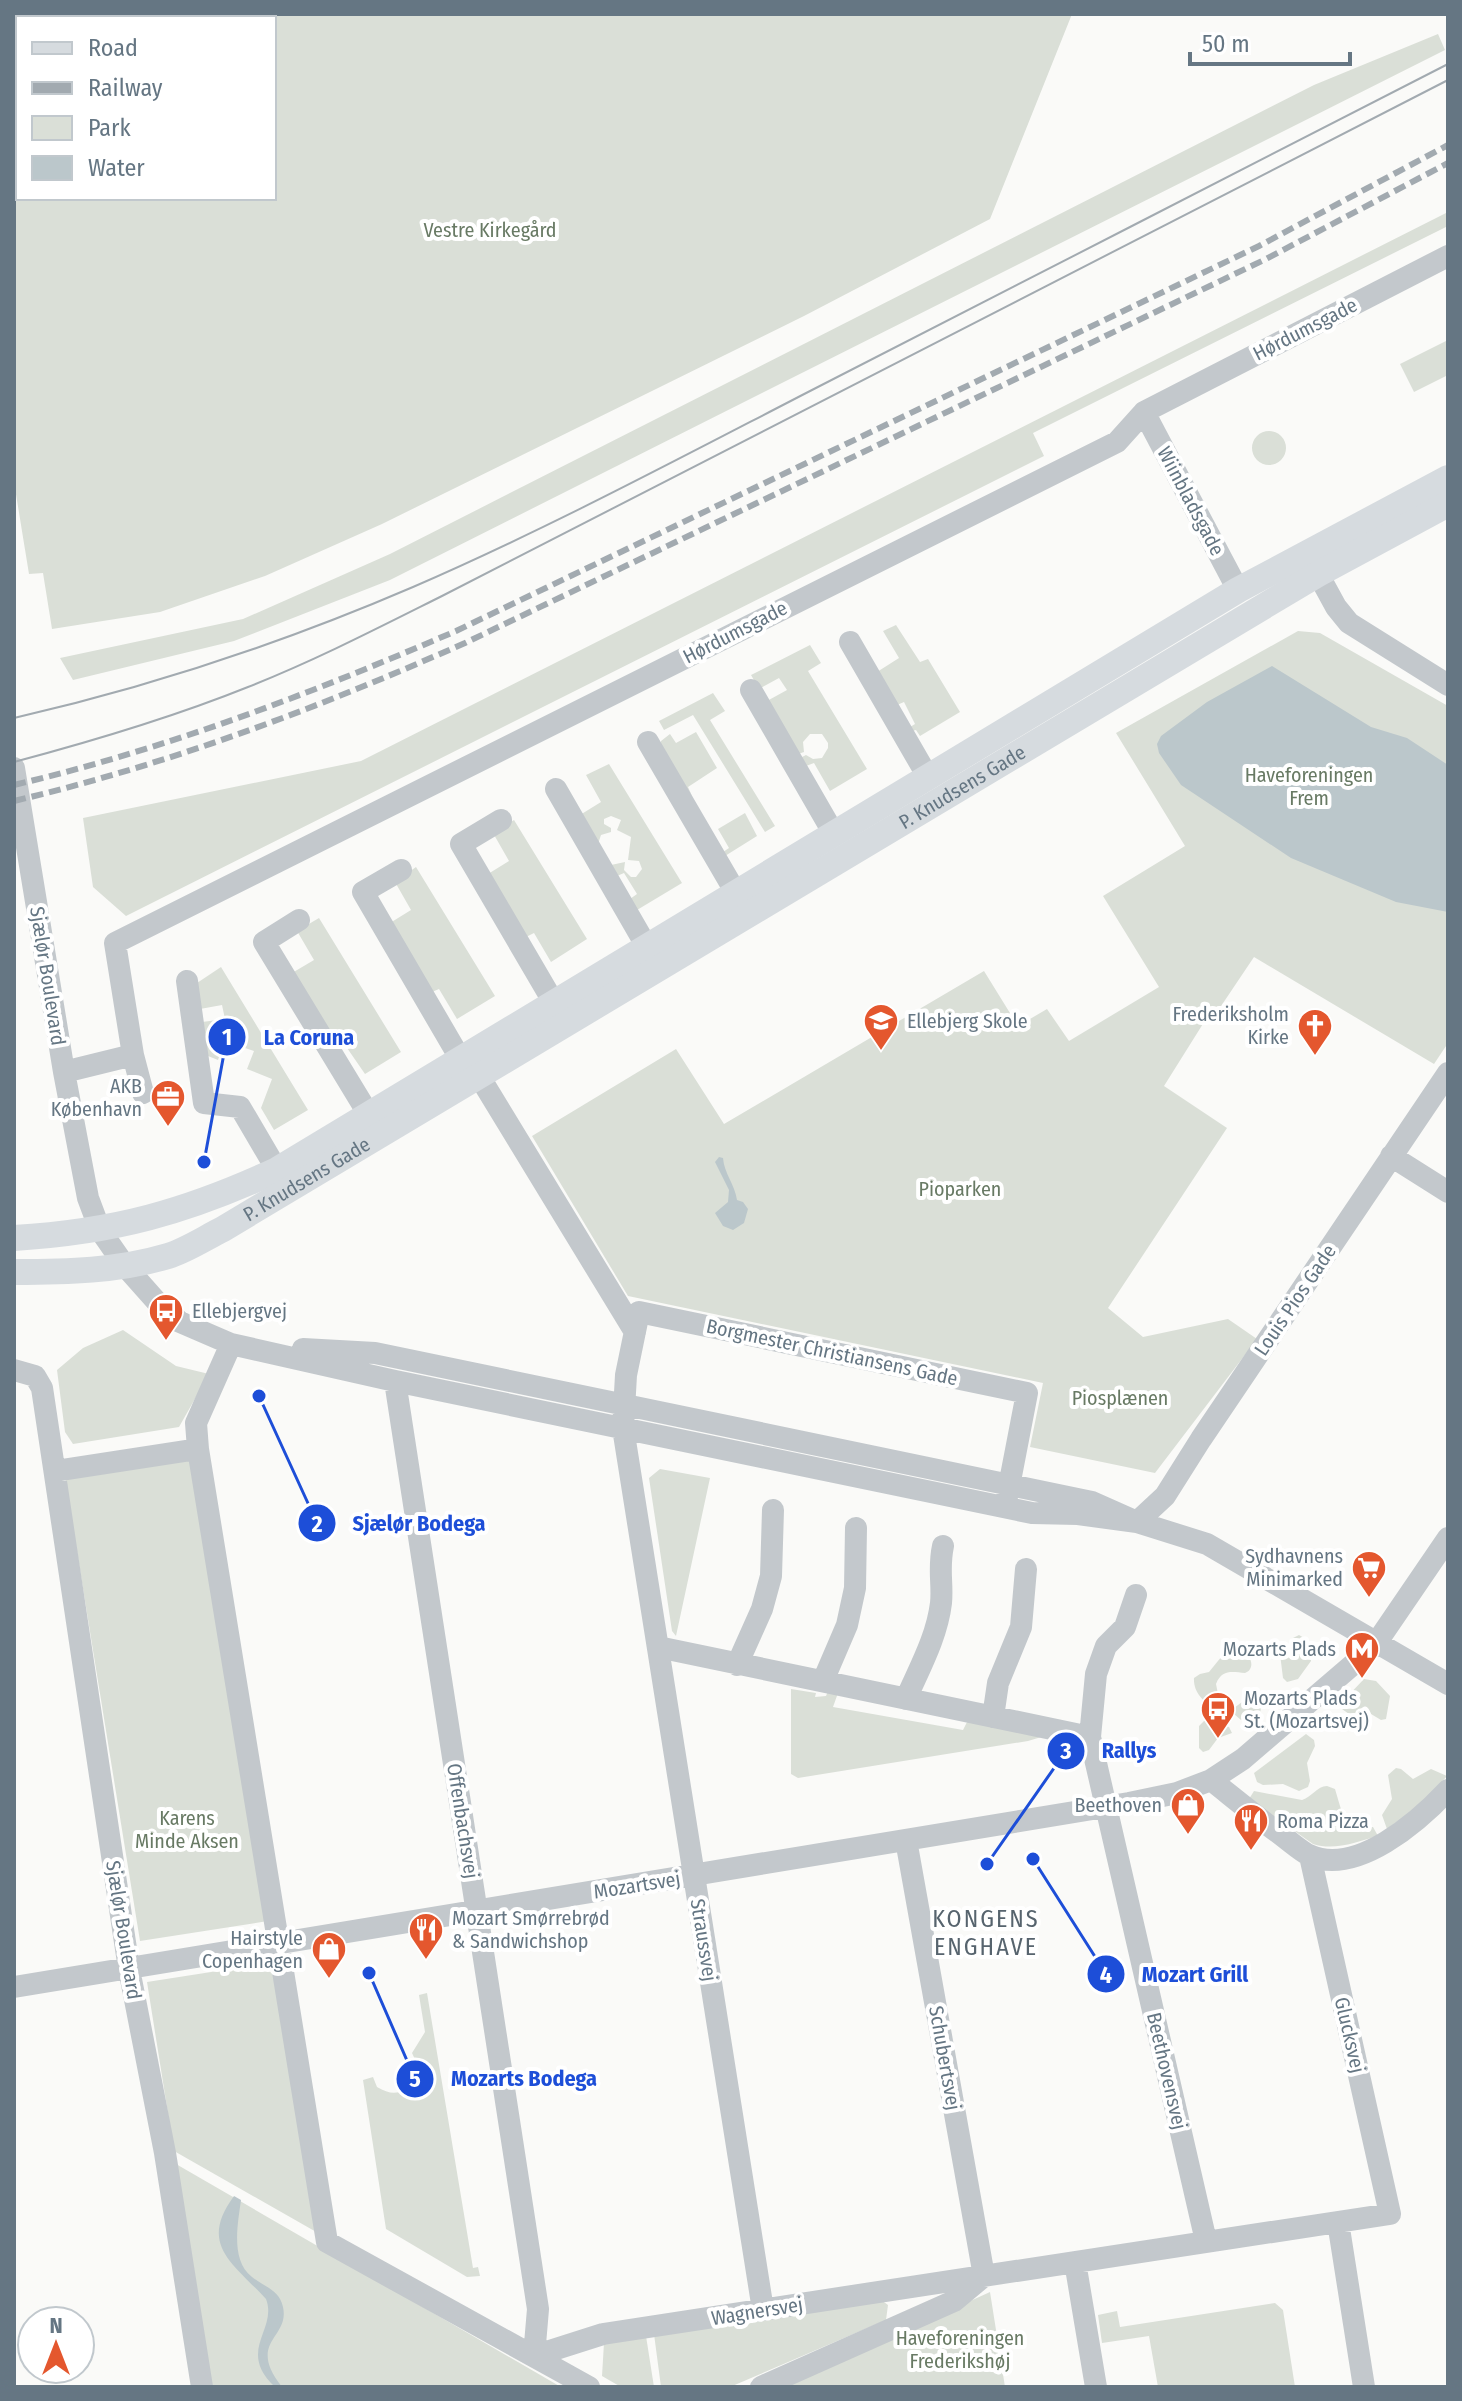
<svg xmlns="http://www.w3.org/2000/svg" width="1462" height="2401" font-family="'Fira Sans Condensed',sans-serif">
  <rect width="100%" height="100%" fill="#fafaf8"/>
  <path fill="#dadfd7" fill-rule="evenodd" d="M14 14H1072L990 219 804 316 382 524 265 576 160 612 52 629 43 573 29 574 14 482ZM18 18H274V198H18Z
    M1438 34 1445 50 390 580 234 641 73 680 60 658 243 619 390 554 1314 85Z
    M1448 212V226L1033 433 1044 456 126 916 93 887 83 818 361 761Z
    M1448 340V375L1414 392 1400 364Z
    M1252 448a17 17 0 1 1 34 0a17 17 0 1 1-34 0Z
    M896 625 920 662 928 659 960 712 920 736 916 730 912 731 910 727 915 724 904 702 897 705 877 672 899 658 883 631Z
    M1298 631 1320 633 1448 706V1043L1434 1064 1254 957 1211 1021 1206 1019 1164 1086 1227 1128 1108 1308 1143 1337 1228 1319 1257 1339 1155 1473 1030 1447 1043 1383 628 1296 532 1136 676 1049 724 1124 984 971 1018 1026 1047 1009 1069 1041 1159 987 1103 896 1185 846 1116 733Z
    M810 645 821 663 808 671 867 769 830 791 814 763 806 766 800 758 806 755 813 759 822 758 828 748V743L822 734H810L803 742 804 752 798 754 767 701 787 690 779 678 759 689 751 675Z
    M713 693 725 711 710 720 775 826 765 832 693 715 664 730 659 721Z
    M696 732 717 768 688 787 692 796 661 747V741L670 734 676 743Z
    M609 764 682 883 637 910 630 899 637 894 624 873 617 876 611 865 625 862 624 870 631 877H636L642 869 639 861 628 860 631 837 617 830 621 820 611 816 604 819V824L611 828V832L601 835 598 844 580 815 601 802 586 775Z
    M745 813 757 836 725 856 723 852 729 848 718 829Z
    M514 820 587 939 551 962 534 933 526 937 488 874 509 861 493 833Z
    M416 867 495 996 457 1019 439 989 432 992 390 923 411 910 395 882Z
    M319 918 401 1052 365 1074 345 1045 339 1049 292 973 314 960 297 931Z
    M221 967 308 1110 274 1130 261 1108 272 1079 247 1069 254 1051 224 1041 218 1060 208 1056 202 1022 225 1019 222 1005 200 1009 197 983Z
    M123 1330 176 1366 209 1374 179 1427 73 1444 65 1432 57 1370 83 1348Z
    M191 1455 268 1921 140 1941 65 1477Z
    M660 1469 710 1478 676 1636 672 1631 649 1478Z
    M1299 1635 1309 1641 1311 1661 1298 1679 1287 1682 1283 1678 1280 1654 1294 1660 1302 1646 1291 1639Z
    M1236 1652 1249 1657C1253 1663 1252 1671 1245 1673 1232 1672 1222 1669 1216 1684L1220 1704 1215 1707C1203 1703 1193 1691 1194 1678L1200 1674 1209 1672 1222 1656Z
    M1364 1679 1376 1681 1390 1696 1386 1719 1381 1720 1366 1711 1349 1714 1342 1709 1343 1701Z
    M791 1689 816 1693 815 1697 826 1696 828 1691 838 1693 833 1707 963 1730 969 1718 1048 1735 1028 1741 798 1778 791 1774Z
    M1258 1689 1263 1695 1260 1714 1250 1721 1241 1720 1234 1714V1708L1246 1699 1251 1691Z
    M1210 1721 1229 1727 1232 1733 1218 1738 1209 1750 1203 1752 1199 1748V1726L1204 1721Z
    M1306 1734 1314 1740 1315 1746 1307 1763 1310 1781 1308 1787 1299 1791 1283 1784 1263 1785 1257 1782 1254 1773Z
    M1396 1768 1401 1769 1413 1779 1431 1769 1447 1776 1420 1806 1387 1829 1382 1815 1392 1799 1388 1775Z
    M1327 1786 1335 1789C1343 1815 1342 1826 1373 1827L1378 1836C1356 1842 1335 1851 1313 1844L1249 1799 1254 1791 1302 1800C1312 1797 1317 1786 1327 1786Z
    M275 1962 318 2233 174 2151 147 1982Z
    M427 1993 473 2268 478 2267 480 2276 467 2277 386 2229 363 2080 373 2077 377 2087C392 2096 401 2094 414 2084L419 2068 412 2053 425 2032 419 1995Z
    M176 2164 561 2387H212Z
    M990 2292 1005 2387H782Z
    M881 2300 888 2305 886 2320 730 2387H661L654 2334Z
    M1275 2303 1283 2310 1295 2387H1158L1149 2336 1102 2343 1098 2315 1117 2311 1120 2327Z
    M646 2336 654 2387H621L602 2376 604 2343Z"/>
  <path fill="#bbc7cb" d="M1272 666 1371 727 1407 738 1448 765V912L1396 902 1291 858 1181 785 1159 753 1157 744 1161 736 1207 702Z
    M719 1157 723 1158C724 1173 735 1185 737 1200L743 1202 748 1209 744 1223 733 1230 723 1226 715 1213 728 1202 729 1190 715 1162Z
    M234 2196 241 2200C238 2223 230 2260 252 2277 264 2287 279 2289 283 2307 290 2339 246 2341 282 2387H275C236 2350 278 2330 266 2299 233 2263 198 2245 234 2196Z"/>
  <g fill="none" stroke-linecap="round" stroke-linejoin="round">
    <path stroke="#c3c8cc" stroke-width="22" d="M1144 412 1238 590
      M1318 574 1336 607 1349 623 1448 685
      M850 642 928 777
      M751 690 834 834
      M648 742 736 893
      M14 768 64 1072 88 1198 100 1230 125 1266 157 1302 180 1322 231 1344 395 1381 1032 1513 1078 1514 1137 1522
      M556 789 647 947
      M501 820 461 844 554 1003
      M401 870 363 892 461 1060
      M299 920 264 942 369 1115
      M187 981 204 1103 240 1107 277 1170
      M133 1055 143 1093
      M64 1072 133 1055 115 943 1117 442 1144 412 1448 256
      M479 1076 635 1332
      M1391 1156 1448 1192
      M231 1344 196 1423 198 1449 327 2242 589 2387
      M303 1349 375 1353 1092 1502 1137 1522 1207 1544 1448 1684
      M14 1370 35 1376 42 1388 129 1969 165 2153 202 2387
      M395 1381 538 2309 534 2356 603 2334 1390 2214 1310 1856
      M55 1471 198 1449
      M1137 1522 1165 1496 1201 1439 1448 1073
      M658 1647 1090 1737 1206 2241
      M737 1665 762 1609 771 1576 773 1510
      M823 1681 847 1625 855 1588 856 1528
      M906 1699C919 1669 937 1637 941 1603 943 1584 938 1569 943 1546
      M993 1717 998 1683 1021 1627 1026 1569
      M1090 1737 1096 1674 1106 1646 1125 1627 1136 1595
      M1211 1780C1235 1799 1259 1819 1284 1837 1292 1843 1301 1851 1309 1855 1356 1877 1419 1821 1448 1790
      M14 1987 1129 1803 1177 1793 1211 1780 1243 1759 1364 1655 1377 1642 1448 1538
      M1338 2222 1364 2387
      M1075 2262 1096 2387
      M763 2310 623 1428 626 1375 639 1312 1027 1393 1005 1507
      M761 2387 954 2301 984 2276 906 1840"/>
    <g stroke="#d6dbdf" stroke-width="26">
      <path d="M14 1238C114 1232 186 1212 277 1170L1238 590 1448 478"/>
      <path id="s1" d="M14 1272C66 1272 118 1271 168 1256 187 1250 205 1238 223 1229L1318 574 1448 504"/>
    </g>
    <path stroke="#a2aab0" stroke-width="2" d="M14 718C150 687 285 642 413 587 549 528 680 458 812 390 1024 281 1236 173 1448 64
      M14 762C93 741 171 718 248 687 314 661 378 628 442 596L1448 80"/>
    <path stroke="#a2aab0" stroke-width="6" stroke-dasharray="12 6" stroke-linecap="butt" d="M14 785C167 749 312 693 456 631L1259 246 1448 145
      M14 801C170 764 318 708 465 643L1266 259 1448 163"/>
  </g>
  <defs>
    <symbol id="school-pin" viewBox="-11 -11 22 30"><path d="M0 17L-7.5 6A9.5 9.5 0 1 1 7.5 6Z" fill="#e4572e" stroke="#fff"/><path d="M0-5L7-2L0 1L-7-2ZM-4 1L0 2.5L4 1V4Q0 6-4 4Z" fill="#fff"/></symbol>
    <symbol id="church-pin" viewBox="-11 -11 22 30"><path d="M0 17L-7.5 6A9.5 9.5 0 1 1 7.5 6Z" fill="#e4572e" stroke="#fff"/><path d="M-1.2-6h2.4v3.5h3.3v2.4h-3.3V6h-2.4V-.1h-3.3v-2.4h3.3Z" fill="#fff"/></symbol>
    <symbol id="office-pin" viewBox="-11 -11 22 30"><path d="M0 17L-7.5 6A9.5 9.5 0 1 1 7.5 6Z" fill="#e4572e" stroke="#fff"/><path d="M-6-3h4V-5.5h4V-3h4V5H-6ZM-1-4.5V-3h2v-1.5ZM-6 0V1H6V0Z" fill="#fff"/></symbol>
    <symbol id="bus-pin" viewBox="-11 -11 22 30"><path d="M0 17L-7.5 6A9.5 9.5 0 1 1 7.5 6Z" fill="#e4572e" stroke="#fff"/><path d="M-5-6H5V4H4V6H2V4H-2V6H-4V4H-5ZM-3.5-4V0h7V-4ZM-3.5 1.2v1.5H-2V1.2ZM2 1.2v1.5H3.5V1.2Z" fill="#fff"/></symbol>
    <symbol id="supermarket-pin" viewBox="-11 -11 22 30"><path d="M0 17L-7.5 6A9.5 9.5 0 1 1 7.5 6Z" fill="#e4572e" stroke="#fff"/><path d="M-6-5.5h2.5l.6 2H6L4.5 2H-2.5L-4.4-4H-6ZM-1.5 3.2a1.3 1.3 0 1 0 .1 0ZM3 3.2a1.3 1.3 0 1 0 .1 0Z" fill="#fff"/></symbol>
    <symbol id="metro-pin" viewBox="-11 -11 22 30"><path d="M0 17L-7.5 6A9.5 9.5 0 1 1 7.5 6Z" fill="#e4572e" stroke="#fff"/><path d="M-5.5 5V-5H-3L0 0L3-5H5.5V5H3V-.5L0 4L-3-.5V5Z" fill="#fff"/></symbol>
    <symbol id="shop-pin" viewBox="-11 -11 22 30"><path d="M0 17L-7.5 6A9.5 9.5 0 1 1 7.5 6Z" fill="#e4572e" stroke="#fff"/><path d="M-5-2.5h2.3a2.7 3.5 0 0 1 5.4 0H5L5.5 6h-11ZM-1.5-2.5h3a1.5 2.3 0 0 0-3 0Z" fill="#fff"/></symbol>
    <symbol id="restaurant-pin" viewBox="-11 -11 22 30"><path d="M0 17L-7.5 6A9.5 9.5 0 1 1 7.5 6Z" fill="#e4572e" stroke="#fff"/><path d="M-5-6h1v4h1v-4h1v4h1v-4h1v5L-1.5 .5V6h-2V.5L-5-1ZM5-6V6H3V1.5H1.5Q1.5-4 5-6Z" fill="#fff"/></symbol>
  </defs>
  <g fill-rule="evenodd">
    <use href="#school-pin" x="861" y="1001" width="40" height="54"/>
    <use href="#church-pin" x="1295" y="1006" width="40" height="54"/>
    <use href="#office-pin" x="148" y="1077" width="40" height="54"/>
    <use href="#bus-pin" x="146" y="1291" width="40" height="54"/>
    <use href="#supermarket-pin" x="1349" y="1548" width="40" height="54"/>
    <use href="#metro-pin" x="1342" y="1629" width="40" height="54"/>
    <use href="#bus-pin" x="1198" y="1689" width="40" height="54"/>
    <use href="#shop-pin" x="1168" y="1785" width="40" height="54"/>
    <use href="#restaurant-pin" x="1231" y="1801" width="40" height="54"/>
    <use href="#restaurant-pin" x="406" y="1910" width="40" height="54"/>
    <use href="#shop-pin" x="309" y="1929" width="40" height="54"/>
  </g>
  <g text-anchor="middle" stroke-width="8" stroke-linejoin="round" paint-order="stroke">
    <g font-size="20" fill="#687a64" stroke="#fff">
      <text x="490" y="237">Vestre Kirkegård</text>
      <text x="1309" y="782">Haveforeningen<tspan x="1309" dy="23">Frem</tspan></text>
      <text x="960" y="1196">Pioparken</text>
      <text x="1120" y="1405">Piosplænen</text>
      <text x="187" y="1825">Karens<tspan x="187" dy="23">Minde Aksen</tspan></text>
      <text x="960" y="2345">Haveforeningen<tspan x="960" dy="23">Frederikshøj</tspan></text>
    </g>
    <g font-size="20" fill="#657683" stroke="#fff">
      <text transform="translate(1305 329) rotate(-27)" y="7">Hørdumsgade</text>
      <text transform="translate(1191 501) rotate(62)" y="7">Wiinbladsgade</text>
      <text transform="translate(735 632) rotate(-27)" y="7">Hørdumsgade</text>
      <text dy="7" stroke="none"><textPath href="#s1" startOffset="1078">P. Knudsens Gade</textPath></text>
      <text transform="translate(48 976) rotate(81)" y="7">Sjælør Boulevard</text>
      <text dy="7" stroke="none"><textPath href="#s1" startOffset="314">P. Knudsens Gade</textPath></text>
      <text transform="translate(1295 1300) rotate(-56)" y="7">Louis Pios Gade</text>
      <text transform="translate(832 1352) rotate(12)" y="7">Borgmester Christiansens Gade</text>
      <text transform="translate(463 1821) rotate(81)" y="7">Offenbachsvej</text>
      <text transform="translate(637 1885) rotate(-9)" y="7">Mozartsvej</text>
      <text transform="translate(124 1930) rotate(81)" y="7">Sjælør Boulevard</text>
      <text transform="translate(704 1940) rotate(81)" y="7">Straussvej</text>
      <text transform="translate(1350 2035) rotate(77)" y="7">Glucksvej</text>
      <text transform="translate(945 2058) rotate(80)" y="7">Schubertsvej</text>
      <text transform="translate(1167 2071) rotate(77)" y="7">Beethovensvej</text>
      <text transform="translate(757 2311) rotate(-9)" y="7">Wagnersvej</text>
    </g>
    <g font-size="20" fill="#657683" stroke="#fff" text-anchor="end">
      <text x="1289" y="1021">Frederiksholm<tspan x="1289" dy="23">Kirke</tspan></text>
      <text x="907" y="1028" text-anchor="start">Ellebjerg Skole</text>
      <text x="142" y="1093">AKB<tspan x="142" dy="23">København</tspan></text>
      <text x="192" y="1318" text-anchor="start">Ellebjergvej</text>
      <text x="1343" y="1563">Sydhavnens<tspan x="1343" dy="23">Minimarked</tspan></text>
      <text x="1336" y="1656">Mozarts Plads</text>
      <text x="1244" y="1705" text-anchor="start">Mozarts Plads<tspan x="1244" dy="23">St. (Mozartsvej)</tspan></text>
      <text x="1162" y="1812">Beethoven</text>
      <text x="1277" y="1828" text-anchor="start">Roma Pizza</text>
      <text x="452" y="1925" text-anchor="start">Mozart Smørrebrød<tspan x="452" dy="23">&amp; Sandwichshop</tspan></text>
      <text x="303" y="1945">Hairstyle<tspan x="303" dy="23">Copenhagen</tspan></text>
    </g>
    <g font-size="24" letter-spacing="2" fill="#57646e" stroke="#fff">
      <text x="986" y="1927">KONGENS<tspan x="986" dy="28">ENGHAVE</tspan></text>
    </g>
  </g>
  <path fill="none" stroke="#1d4ed8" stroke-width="3" d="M204 1162L227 1037M259 1396L317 1523M987 1864L1066 1751M1033 1859L1106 1974M369 1973L415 2079"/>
  <g fill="#1d4ed8" stroke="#fff" stroke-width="3">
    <circle cx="204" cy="1162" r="8"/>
    <circle cx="259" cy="1396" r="8"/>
    <circle cx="987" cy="1864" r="8"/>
    <circle cx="1033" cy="1859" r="8"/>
    <circle cx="369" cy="1973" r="8"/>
    <circle cx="227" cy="1037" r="20"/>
    <circle cx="317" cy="1523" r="20"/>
    <circle cx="1066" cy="1751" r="20"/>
    <circle cx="1106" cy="1974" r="20"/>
    <circle cx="415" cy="2079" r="20"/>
  </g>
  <g font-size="24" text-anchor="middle" font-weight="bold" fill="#fff">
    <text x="227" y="1045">1</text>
    <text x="317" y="1532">2</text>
    <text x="1066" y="1759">3</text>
    <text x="1106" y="1983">4</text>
    <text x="415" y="2087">5</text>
  </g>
  <g font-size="22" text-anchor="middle" font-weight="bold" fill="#1d4ed8" stroke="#fff" stroke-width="8" stroke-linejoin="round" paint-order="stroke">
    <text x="309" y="1045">La Coruna</text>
    <text x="419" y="1531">Sjælør Bodega</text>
    <text x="1129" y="1758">Rallys</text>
    <text x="1195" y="1982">Mozart Grill</text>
    <text x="524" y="2086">Mozarts Bodega</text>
  </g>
  <rect width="1462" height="2401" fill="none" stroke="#657683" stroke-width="32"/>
  <rect x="16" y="16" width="260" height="184" fill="#ffffff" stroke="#c1c8cd" stroke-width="2"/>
  <rect x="32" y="42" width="40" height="12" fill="#d6dbdf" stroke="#c1c8cd" stroke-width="2"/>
  <text x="88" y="56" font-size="24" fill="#657683">Road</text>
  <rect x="32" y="82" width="40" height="12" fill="#a2aab0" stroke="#c1c8cd" stroke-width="2"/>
  <text x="88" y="96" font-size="24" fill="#657683">Railway</text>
  <rect x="32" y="116" width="40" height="24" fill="#dadfd7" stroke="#c1c8cd" stroke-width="2"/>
  <text x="88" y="136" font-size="24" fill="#657683">Park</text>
  <rect x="32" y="156" width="40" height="24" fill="#bbc7cb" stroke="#c1c8cd" stroke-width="2"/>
  <text x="88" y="176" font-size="24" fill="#657683">Water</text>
  <g transform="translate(56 2345)"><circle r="38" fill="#ffffff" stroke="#c1c8cd" stroke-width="2"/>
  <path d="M0-6L14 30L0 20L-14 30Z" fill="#e4572e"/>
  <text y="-12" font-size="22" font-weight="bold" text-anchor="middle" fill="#657683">N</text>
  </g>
  <path d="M1190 52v12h160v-12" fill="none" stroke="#657683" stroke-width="4"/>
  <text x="1202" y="52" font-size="24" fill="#657683" stroke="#ffffff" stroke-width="6" paint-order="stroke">50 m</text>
</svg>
